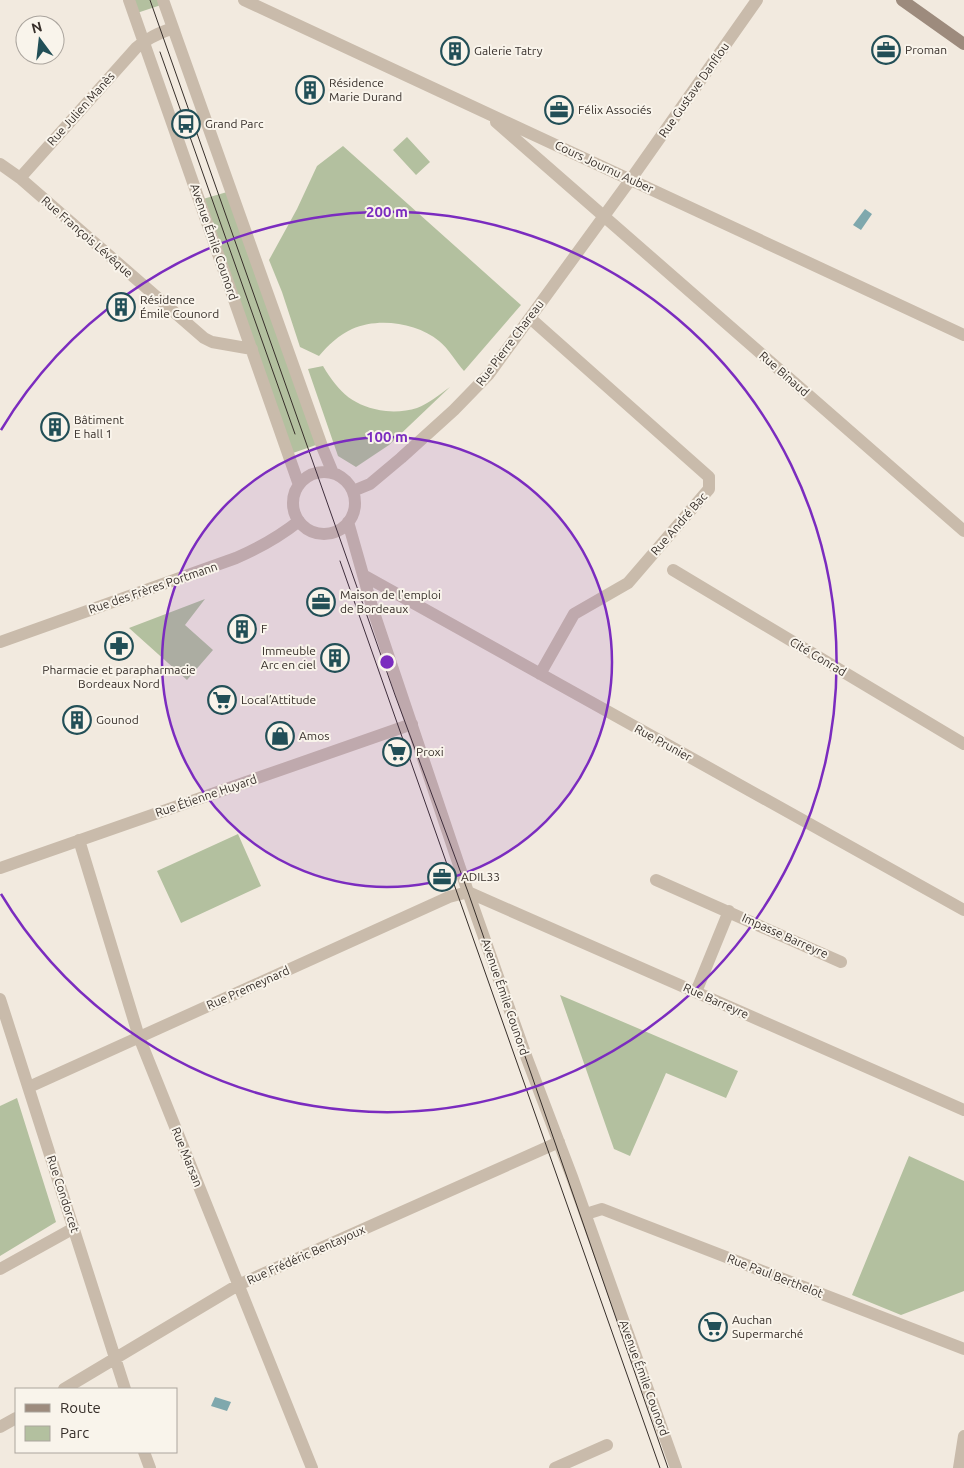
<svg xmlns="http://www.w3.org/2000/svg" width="964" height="1468" font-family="Ubuntu,sans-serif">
  <rect width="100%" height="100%" fill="#f2eadf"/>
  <path fill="#b3c09f" d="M134 0H159L161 5 137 13Z
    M407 137 430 162 416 175 393 150Z
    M343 146 521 305 464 371C456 362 449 349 439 341 417 323 379 317 352 329 339 335 328 345 319 356L300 347 282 292 269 260 297 209 317 166Z
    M227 192 316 445 293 453 203 199Z
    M323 366C339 393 354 407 386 411 396 412 408 411 417 408 428 404 440 394 450 387L389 445 356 467 338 456 308 369Z
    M205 599 185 625 213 650 187 680 129 628Z
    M238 834 261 886 181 923 157 871Z
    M560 995 738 1071 726 1098 666 1073 630 1156 614 1149Z
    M17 1098 56 1222 0 1256V1106Z
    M909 1156 964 1181V1291L901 1315 852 1295Z"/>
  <path fill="#7fa8ad" d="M865 209 872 214 861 230 853 225Z
    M215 1397 231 1402 227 1411 211 1406Z"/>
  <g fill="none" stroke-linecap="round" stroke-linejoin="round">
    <path stroke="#c9bbab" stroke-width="12" d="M129 0 299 485
      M163 0 323 449 333 473
      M244 0 964 335
      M496 122 964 531
      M0 164 20 178 204 338 212 342 252 349
      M20 178 136 48C147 38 159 33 173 28
      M530 318 709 477V489L628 583 574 614 540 674
      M293 503a31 31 0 1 1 62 0a31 31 0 1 1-62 0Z
      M353 491 370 484 401 458 454 410 489 374 631 179 757 0
      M348 522 373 610 468 892 526 1056 572 1177 676 1468
      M673 570 964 744
      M363 575 964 910
      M0 642 236 558C259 548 279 537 299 521
      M79 840 139 1037 312 1468
      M0 868 412 724
      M656 880 841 962
      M468 892 964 1110
      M696 992 729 911
      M0 999 125 1389
      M29 1087 449 897 468 892
      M586 1214 602 1209 964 1349
      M0 1269 74 1228
      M64 1389 238 1285 559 1142
      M0 1427 16 1418
      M144 1452 150 1468
      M555 1468 607 1445
      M959 1468 964 1436"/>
    <path stroke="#9d8b7d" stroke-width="12" d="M902 0 964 44"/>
    <path stroke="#372f2a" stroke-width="1" d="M150 0 395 695 468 892 668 1468
      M160 52 295 434
      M340 561 660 1468"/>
  </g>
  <circle cx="387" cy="662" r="225" fill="#7b2cbf" fill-opacity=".12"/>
  <g fill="none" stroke="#7b2cbf" stroke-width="2.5">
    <circle cx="387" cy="662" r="225"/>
    <path d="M1 430A450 450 0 1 1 1 894"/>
  </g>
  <defs>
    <symbol id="office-ring" viewBox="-11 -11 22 22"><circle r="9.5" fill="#f9f4eb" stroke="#224f57" stroke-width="1.5"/><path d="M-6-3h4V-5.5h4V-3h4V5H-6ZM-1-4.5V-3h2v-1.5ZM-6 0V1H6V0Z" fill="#224f57"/></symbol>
    <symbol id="building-ring" viewBox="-11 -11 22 22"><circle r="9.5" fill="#f9f4eb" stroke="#224f57" stroke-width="1.5"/><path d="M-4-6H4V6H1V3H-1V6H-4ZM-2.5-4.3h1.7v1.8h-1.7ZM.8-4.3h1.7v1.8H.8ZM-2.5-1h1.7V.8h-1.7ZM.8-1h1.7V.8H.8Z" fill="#224f57"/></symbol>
    <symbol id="bus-ring" viewBox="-11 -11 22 22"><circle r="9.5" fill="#f9f4eb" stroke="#224f57" stroke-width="1.5"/><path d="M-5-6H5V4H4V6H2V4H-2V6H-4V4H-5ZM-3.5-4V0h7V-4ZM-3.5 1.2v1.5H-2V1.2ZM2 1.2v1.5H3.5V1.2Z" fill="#224f57"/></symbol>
    <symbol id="pharmacy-ring" viewBox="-11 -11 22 22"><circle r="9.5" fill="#f9f4eb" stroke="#224f57" stroke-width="1.5"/><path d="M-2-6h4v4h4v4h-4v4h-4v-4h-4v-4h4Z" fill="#224f57"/></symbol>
    <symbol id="supermarket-ring" viewBox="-11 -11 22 22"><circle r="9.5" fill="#f9f4eb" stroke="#224f57" stroke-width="1.5"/><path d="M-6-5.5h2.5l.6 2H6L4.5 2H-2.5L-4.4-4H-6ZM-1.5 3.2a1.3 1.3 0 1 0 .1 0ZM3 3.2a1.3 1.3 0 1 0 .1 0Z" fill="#224f57"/></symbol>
    <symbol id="shop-ring" viewBox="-11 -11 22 22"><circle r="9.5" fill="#f9f4eb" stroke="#224f57" stroke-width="1.5"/><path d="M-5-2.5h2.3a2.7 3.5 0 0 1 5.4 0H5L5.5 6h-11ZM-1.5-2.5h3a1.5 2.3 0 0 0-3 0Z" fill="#224f57"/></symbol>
  </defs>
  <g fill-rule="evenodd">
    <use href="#office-ring" x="870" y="34" width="32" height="32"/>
    <use href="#building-ring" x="439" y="35" width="32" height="32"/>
    <use href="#building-ring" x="294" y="74" width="32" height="32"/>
    <use href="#office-ring" x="543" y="94" width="32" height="32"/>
    <use href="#bus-ring" x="170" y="108" width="32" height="32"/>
    <use href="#building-ring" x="105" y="291" width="32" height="32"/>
    <use href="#building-ring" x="39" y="411" width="32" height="32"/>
    <use href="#office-ring" x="305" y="586" width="32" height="32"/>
    <use href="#building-ring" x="226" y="613" width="32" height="32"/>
    <use href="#pharmacy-ring" x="103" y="630" width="32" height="32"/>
    <use href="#building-ring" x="319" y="642" width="32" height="32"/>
    <use href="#supermarket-ring" x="206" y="684" width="32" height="32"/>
    <use href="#building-ring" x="61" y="704" width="32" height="32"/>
    <use href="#shop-ring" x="264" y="720" width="32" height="32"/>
    <use href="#supermarket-ring" x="381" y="736" width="32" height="32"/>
    <use href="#office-ring" x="426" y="861" width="32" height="32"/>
    <use href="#supermarket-ring" x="697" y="1311" width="32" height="32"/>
  </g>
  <g text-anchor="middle" stroke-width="4" stroke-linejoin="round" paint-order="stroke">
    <g font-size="12" fill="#372f2a" stroke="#f9f4eb" text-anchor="start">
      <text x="905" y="54">Proman</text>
      <text x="474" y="55">Galerie Tatry</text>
      <text x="329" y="87">Résidence<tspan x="329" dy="14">Marie Durand</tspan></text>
      <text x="578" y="114">Félix Associés</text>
      <text x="205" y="128">Grand Parc</text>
      <text x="140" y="304">Résidence<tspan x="140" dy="14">Émile Counord</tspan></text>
      <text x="74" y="424">Bâtiment<tspan x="74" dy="14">E hall 1</tspan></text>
      <text x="340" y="599">Maison de l'emploi<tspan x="340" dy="14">de Bordeaux</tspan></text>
      <text x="261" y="633">F</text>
      <text x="316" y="655" text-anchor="end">Immeuble<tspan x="316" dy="14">Arc en ciel</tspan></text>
      <text x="119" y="674" text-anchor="middle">Pharmacie et parapharmacie<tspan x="119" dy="14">Bordeaux Nord</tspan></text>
      <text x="241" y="704">Local’Attitude</text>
      <text x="96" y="724">Gounod</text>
      <text x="299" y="740">Amos</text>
      <text x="416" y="756">Proxi</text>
      <text x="461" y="881">ADIL33</text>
      <text x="732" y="1324">Auchan<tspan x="732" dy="14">Supermarché</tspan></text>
    </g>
    <g font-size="12" fill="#372f2a" stroke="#f9f4eb">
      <text transform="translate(694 90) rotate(-55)" y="4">Rue Gustave Danflou</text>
      <text transform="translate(81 109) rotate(-48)" y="4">Rue Julien Manès</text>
      <text transform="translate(604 167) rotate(25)" y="4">Cours Journu Auber</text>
      <text transform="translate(87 237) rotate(41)" y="4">Rue François Lévêque</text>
      <text transform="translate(214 242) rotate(71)" y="4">Avenue Émile Counord</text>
      <text transform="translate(510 343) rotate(-53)" y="4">Rue Pierre Chareau</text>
      <text transform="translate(784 374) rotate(41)" y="4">Rue Binaud</text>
      <text transform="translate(679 524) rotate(-49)" y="4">Rue André Bac</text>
      <text transform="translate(153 588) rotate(-19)" y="4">Rue des Frères Portmann</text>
      <text transform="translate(818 657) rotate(31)" y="4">Cité Conrad</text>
      <text transform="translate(663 743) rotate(29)" y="4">Rue Prunier</text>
      <text transform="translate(206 796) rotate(-19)" y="4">Rue Étienne Huyard</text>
      <text transform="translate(785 936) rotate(24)" y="4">Impasse Barreyre</text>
      <text transform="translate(248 988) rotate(-24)" y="4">Rue Premeynard</text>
      <text transform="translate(505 997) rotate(71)" y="4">Avenue Émile Counord</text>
      <text transform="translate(716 1001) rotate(24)" y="4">Rue Barreyre</text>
      <text transform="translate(187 1157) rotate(68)" y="4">Rue Marsan</text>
      <text transform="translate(63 1194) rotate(72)" y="4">Rue Condorcet</text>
      <text transform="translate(306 1255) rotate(-24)" y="4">Rue Frédéric Bentayoux</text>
      <text transform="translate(775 1276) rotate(21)" y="4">Rue Paul Berthelot</text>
      <text transform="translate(644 1378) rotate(70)" y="4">Avenue Émile Counord</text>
    </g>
  </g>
  <circle cx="387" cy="662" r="8" fill="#7b2cbf" stroke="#f9f4eb" stroke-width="2.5"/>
  <g font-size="15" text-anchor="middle" font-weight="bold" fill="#7b2cbf" stroke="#f9f4eb" stroke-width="4" stroke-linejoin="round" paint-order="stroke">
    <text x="387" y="217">200 m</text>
    <text x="387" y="442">100 m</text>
  </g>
  <rect x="15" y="1388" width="162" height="65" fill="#f9f4eb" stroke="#aba59e"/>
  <rect x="25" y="1404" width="25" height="8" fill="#9d8b7d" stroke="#aba59e"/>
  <text x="60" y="1413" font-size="15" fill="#372f2a">Route</text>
  <rect x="25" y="1426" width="25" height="15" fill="#b3c09f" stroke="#aba59e"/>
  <text x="60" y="1438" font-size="15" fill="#372f2a">Parc</text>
  <g transform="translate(40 40) rotate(345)"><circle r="24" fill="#f9f4eb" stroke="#aba59e"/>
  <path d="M0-4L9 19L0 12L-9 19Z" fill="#224f57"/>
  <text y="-8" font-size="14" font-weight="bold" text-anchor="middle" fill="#372f2a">N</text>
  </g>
</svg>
